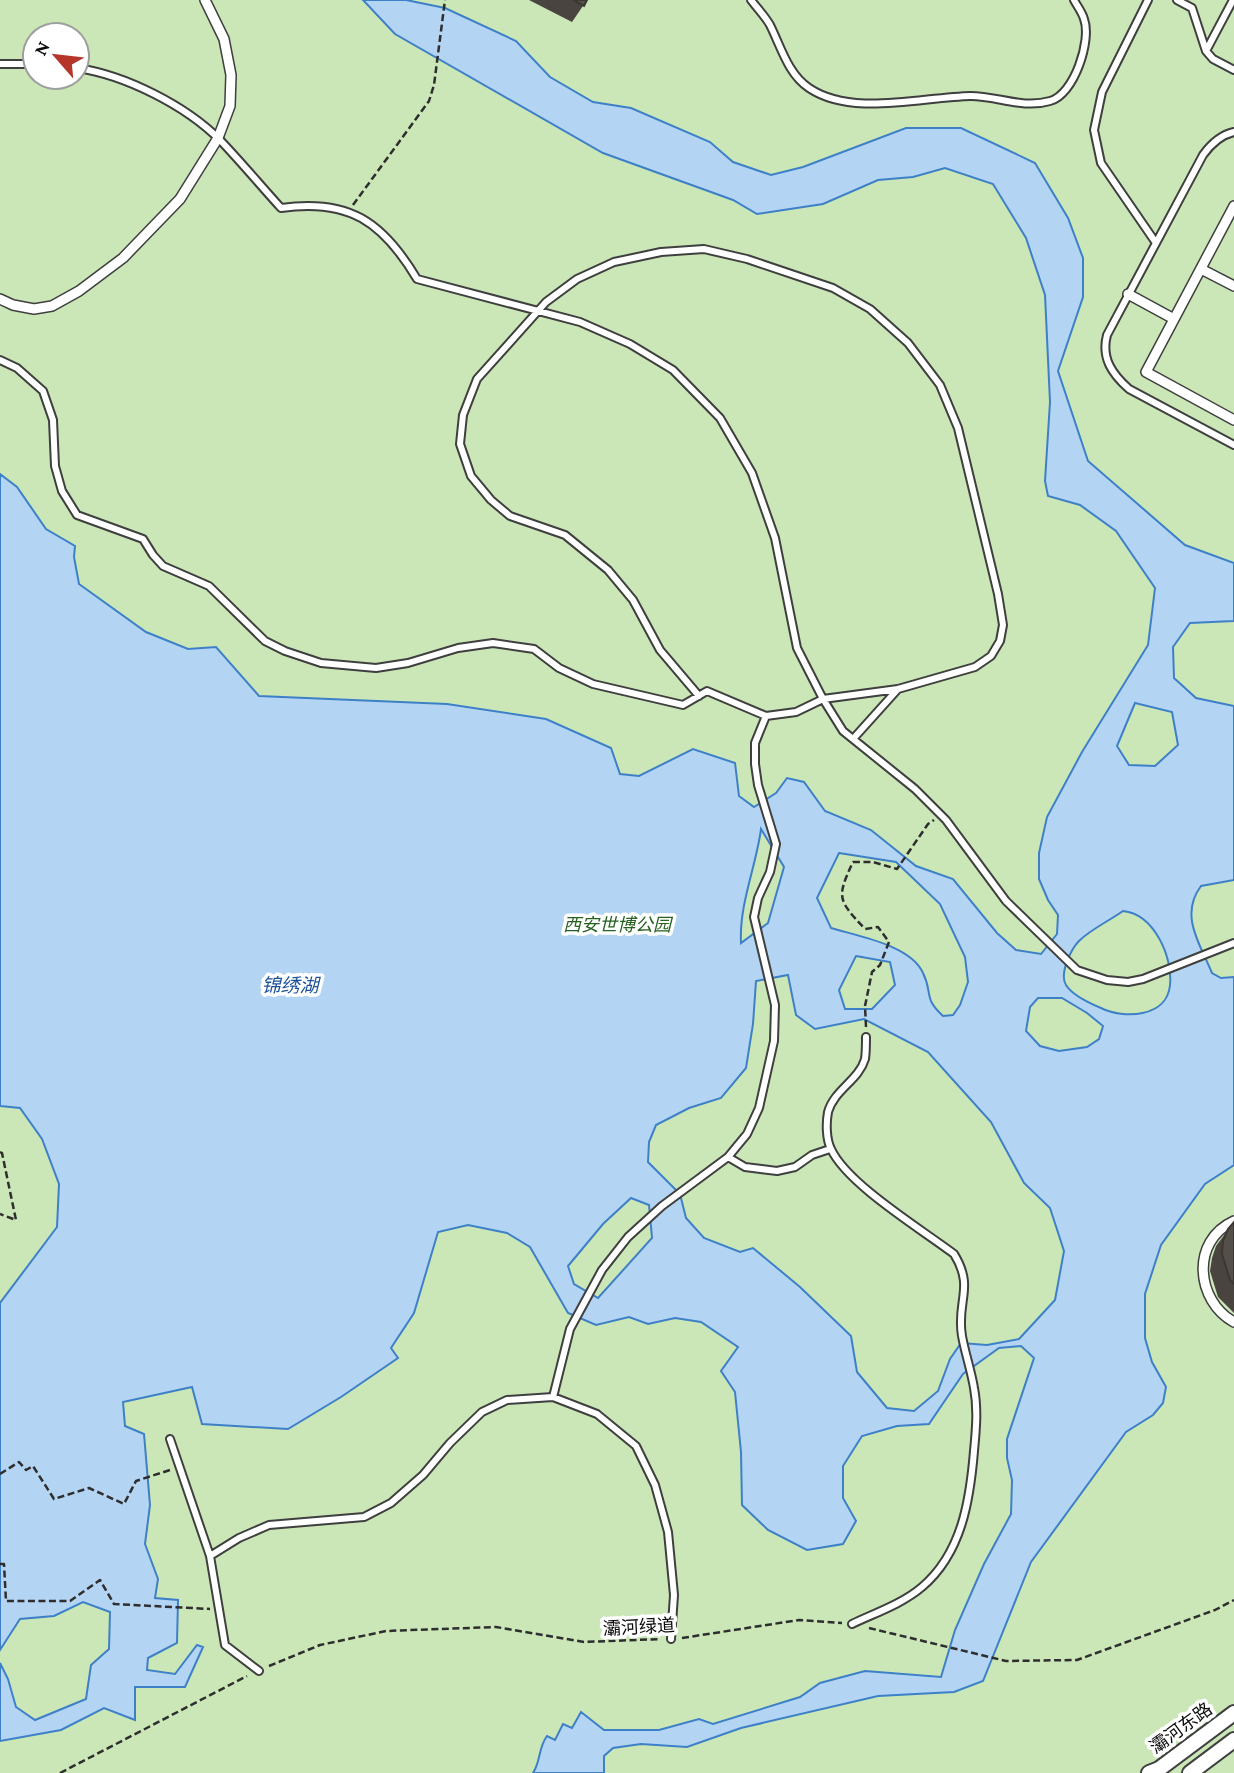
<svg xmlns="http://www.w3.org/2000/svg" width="1234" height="1773" font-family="'Crimson Pro','Noto Sans SC',serif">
  <rect width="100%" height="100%" fill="#fefded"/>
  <path fill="#cbe7b8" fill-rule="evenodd" d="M0 0H1234V1773H0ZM35 35H77V77H35Z"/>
  <path fill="#b4d4f3" stroke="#3e80c7" stroke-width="2" fill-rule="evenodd" d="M363 0H406L445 8 516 41 550 77 593 102 631 108 710 142 733 162 771 175 803 167 906 128H961L1035 163 1068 218 1083 258V297L1058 371 1088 461 1185 545 1234 563V621L1190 623 1173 647 1174 678 1196 698 1234 706V880L1201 886C1179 915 1200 944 1212 973L1221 978 1234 977V1165L1205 1184 1161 1245 1145 1294V1338L1152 1362 1166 1387 1163 1403 1153 1415 1126 1432 1031 1562 983 1681 954 1692 878 1696 741 1728 687 1747 641 1744 613 1748 604 1756V1773H533C541 1761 538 1748 547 1736L555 1740 563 1724 572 1728 581 1712 604 1730H659L699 1719 713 1724 800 1697 820 1683 865 1671 941 1677 955 1630 984 1564 1011 1514 1012 1480 1007 1458V1439L1034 1358 1021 1346 999 1348 963 1374 929 1424 897 1426 862 1436 843 1466V1498L856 1521 843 1544 807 1550 768 1530 742 1505 741 1452 735 1392 721 1371 738 1347 701 1322 675 1318 648 1324 629 1317 596 1325 568 1313 530 1247 507 1233 468 1225 438 1232 414 1313 391 1348 398 1358 341 1397 288 1429 202 1424 192 1387 123 1402 125 1426 144 1434 150 1505 145 1544 158 1579 155 1598 178 1600 177 1643 148 1658 147 1670 175 1674 197 1645 203 1647 185 1687H135V1720L104 1708 61 1730 0 1741V1663L8 1679 16 1707 35 1720 86 1699 91 1665 109 1649 110 1612 83 1602 54 1616 20 1619 0 1650V1303L57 1227 59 1184 42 1139 20 1108 0 1106V474L17 487 46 529 75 546 74 557 79 584 146 632 188 649 216 647 259 696 447 704 546 719 611 748 620 774 639 776 693 749 735 763 739 796 754 807 776 793 787 778 804 782 825 811 871 830 916 866 953 879 997 933 1016 950 1041 954 1057 934 1058 915 1048 900 1039 879V853L1047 817 1082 752 1148 645 1155 588 1116 531 1080 505 1048 496 1045 481 1050 402 1045 295 1026 238 993 184 945 168 913 177 878 180 823 204 757 214 733 200 603 153 395 34ZM1135 703 1172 712 1178 745 1155 766 1129 765 1117 746ZM761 829 784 867 768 923 741 943C739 904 756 867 761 829ZM839 853 896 862 940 904 965 957 968 982 960 1005 953 1015 943 1016C923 998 933 993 923 973 911 945 857 936 831 928L817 898ZM1123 911C1154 914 1173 957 1170 985 1167 1018 1123 1019 1101 1008 1089 1003 1072 995 1066 985 1059 974 1071 949 1079 941 1091 929 1109 921 1123 911ZM856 956 890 962 895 985 872 1009H845L839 990ZM788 975 796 1015 815 1029 864 1019 928 1052 991 1122 1024 1183 1050 1208 1064 1251 1055 1300 1019 1339 987 1345 961 1343 950 1359 938 1391 914 1411 887 1408 857 1372 851 1336 800 1287 753 1248 740 1252 704 1238 686 1218 680 1194 648 1162 649 1142 656 1125 689 1108 721 1098 746 1068 753 1024 756 981ZM1038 998H1062L1087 1013 1103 1026 1099 1039 1087 1047 1059 1051 1040 1046 1026 1031 1030 1007ZM631 1198 649 1205 652 1238 598 1298 574 1284 568 1266 603 1224Z"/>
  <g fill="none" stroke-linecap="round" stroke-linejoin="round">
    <defs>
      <path id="service" d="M751 0C757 8 765 16 770 25 781 47 788 74 809 88 852 117 921 97 971 96 997 96 1023 109 1050 101 1074 95 1092 40 1084 19 1082 12 1077 6 1074 0
        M1148 0 1102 92 1094 130 1101 163 1156 243
        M1177 0 1192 8 1206 51 1233 0
        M1206 51 1213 59 1234 70
        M0 64H35
        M77 68C125 75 185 105 220 140 241 162 261 186 281 208 349 198 383 222 417 279L580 322 630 344 673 370 720 418 752 473 775 538 797 648 823 699 843 731 915 789 946 820 1006 901 1077 970 1107 980 1128 982 1143 979 1234 943
        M1234 132C1220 135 1211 144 1203 155L1107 335C1101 358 1112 374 1129 389L1234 445
        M0 360 17 368 43 391 53 420 55 466 62 491 77 515 143 539 153 555 163 566 209 586 265 641 285 651 321 663 376 668 408 663 458 648 493 643 534 649 559 668 593 684 683 705 707 691 766 716
        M853 739 898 689
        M728 1157 745 1167 777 1171 795 1167 812 1155 830 1149
        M553 1397 570 1329 602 1270 628 1237 662 1206 728 1157 747 1134 759 1108 774 1041 775 1005 754 917 758 898 770 872 776 844 758 785 755 764V743L766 716 796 712 823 699 898 689 975 667 991 656 1000 641 1003 625 998 594 958 428 940 385 908 343 870 309 833 288 747 259 704 249 661 252 614 262 577 279 546 302 477 379 463 415 460 444 471 476 491 500 510 516 565 535 608 570 633 600 660 650 699 696
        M170 1439 210 1556 225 1645 259 1671
        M210 1556 239 1538 269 1525 364 1517 391 1503 423 1475 450 1443 482 1412 507 1400 553 1397 597 1414 636 1446 655 1485 668 1532 674 1595 671 1639
        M852 1624C875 1613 902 1604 922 1587 962 1553 970 1500 974 1451 976 1430 978 1409 974 1388 971 1370 965 1353 962 1336 956 1301 975 1288 954 1254 921 1229 847 1184 831 1149 826 1139 826 1123 828 1112 834 1090 859 1080 865 1059 866 1052 866 1044 866 1037"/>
      <path id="pedestrian" d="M1234 206 1146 372 1234 420
        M1201 269 1234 286
        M1128 294 1174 319
        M0 299 13 305 34 309 52 306 79 291 123 258 180 199 218 138 230 106 231 75 224 39 205 0
        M1234 1221C1190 1241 1196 1301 1234 1322"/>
      <path id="tertiary" d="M1149 1773 1159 1769 1234 1713
        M1190 1773 1234 1740"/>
    </defs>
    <use href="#service" stroke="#3f3f3f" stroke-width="10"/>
    <use href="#pedestrian" stroke="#3f3f3f" stroke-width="12"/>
    <use href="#tertiary" stroke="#3f3f3f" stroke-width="18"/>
    <path stroke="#2e2e2e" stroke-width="2.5" stroke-dasharray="7 3.5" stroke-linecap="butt" d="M353 205 429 101 434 85 445 0
      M866 1027 865 1006 872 972 880 965 889 942 878 927 865 929C838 900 836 898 853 862H873L897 869 928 824 934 820
      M0 1152 2 1153 16 1220 0 1214
      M0 1474 19 1462 26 1470 33 1466 54 1499 89 1488 124 1504 136 1481 170 1470
      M0 1564H4L6 1601H70L100 1580 114 1604 210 1609
      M869 1628 1006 1661 1077 1660 1215 1610 1234 1600
      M682 1638 799 1620 842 1623
      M269 1666 320 1645 386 1631 496 1627 584 1642 661 1639
      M60 1773 247 1676"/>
    <use href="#service" stroke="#fff" stroke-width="6"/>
    <use href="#pedestrian" stroke="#fff" stroke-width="9"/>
    <use href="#tertiary" stroke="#fff" stroke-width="14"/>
  </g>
  <path fill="#49443f" d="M529 0H587L572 22Z
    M1234 1222V1313L1218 1297 1210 1271 1212 1258 1216 1246Z"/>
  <path fill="#554f49" stroke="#3c3733" stroke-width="2" d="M573 0H587L584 6Z
    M1234 1222V1284L1230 1280 1222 1254 1223 1241 1228 1229Z"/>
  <g text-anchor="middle" stroke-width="7" stroke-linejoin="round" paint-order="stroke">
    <g font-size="18" font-style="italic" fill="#266120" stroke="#fff">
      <text x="617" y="931">西安世博公园</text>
    </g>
    <g font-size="18" fill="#0c0c0c" stroke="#fff">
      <text transform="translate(639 1627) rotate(-3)" y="6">灞河绿道</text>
      <text transform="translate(1181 1728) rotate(-36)" y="6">灞河东路</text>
    </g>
    <g font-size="19" font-style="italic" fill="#1c5398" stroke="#fff">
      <text x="290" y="992">锦绣湖</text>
    </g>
  </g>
  <g transform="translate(56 56) rotate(298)"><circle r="33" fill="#ffffff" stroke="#9e9e9e" stroke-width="2"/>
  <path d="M0-5L12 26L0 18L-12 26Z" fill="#b6352b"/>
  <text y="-10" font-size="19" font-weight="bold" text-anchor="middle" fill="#0c0c0c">N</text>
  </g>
</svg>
